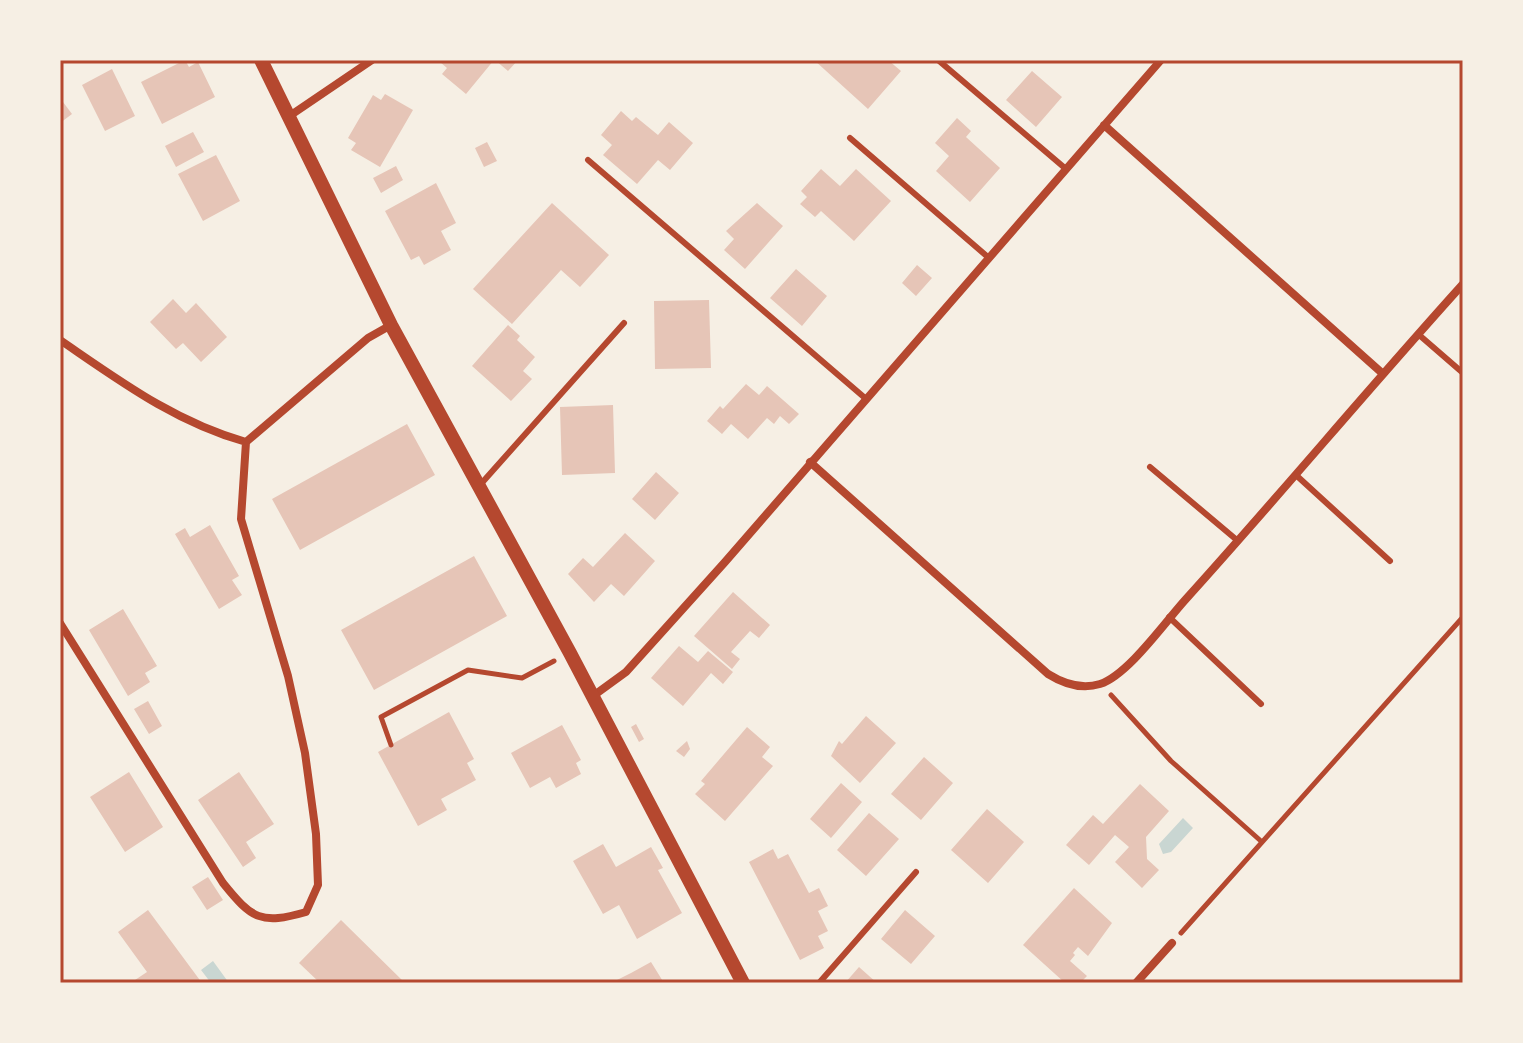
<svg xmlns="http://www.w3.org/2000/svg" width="1523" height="1043" font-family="Literata,serif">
  <rect width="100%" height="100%" fill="#f6efe4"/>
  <path fill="#c9d6d2" d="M1183 818 1193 828 1171 852 1163 854 1159 844Z
    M213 961 229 983H211L201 970Z"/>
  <path fill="#e6c5b7" d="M185 60 189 67 198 62 215 97 162 124 141 82Z
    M442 60H494L466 94 442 74 447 68 440 62Z
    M495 60H518L508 71Z
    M814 60H888L901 71 868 109Z
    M112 69 135 116 105 131 82 85Z
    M1032 71 1062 97 1036 127 1006 100Z
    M385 94 413 110 380 167 351 150 356 143 348 138 373 95 381 100Z
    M60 98 72 114 60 123Z
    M621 111 632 121 636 117 658 135 669 122 693 143 670 170 658 160 637 184 603 155 612 145 601 135Z
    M957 118 971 131 966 137 1000 168 970 202 936 171 949 156 935 143Z
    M193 132 204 152 176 167 165 146Z
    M487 142 497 161 484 167 475 148Z
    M216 155 240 201 203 221 178 174Z
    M396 166 403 180 381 193 373 178Z
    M821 169 840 186 856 169 891 201 854 241 821 211 815 217 800 204 807 197 801 191Z
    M436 183 456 223 441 231 451 250 424 265 419 256 411 260 385 211Z
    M552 203 609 255 580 287 561 270 512 324 473 289Z
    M757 203 783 226 745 269 724 250 734 239 726 231Z
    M917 265 932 278 916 296 902 283Z
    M796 269 827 296 802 326 770 298Z
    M173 299 186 313 196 303 227 337 201 362 183 343 176 349 150 322Z
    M709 300 711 368 655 369 654 301Z
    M508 325 520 336 517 340 535 357 523 371 532 379 511 401 472 366Z
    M746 384 759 395 767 386 799 414 789 424 780 416 774 424 767 418 748 439 731 424 722 434 707 421 720 406 723 409Z
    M613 405 615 473 562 475 560 407Z
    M407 424 435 475 300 550 272 499Z
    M656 472 679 493 655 520 632 499Z
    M210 525 239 576 232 580 242 595 219 609 175 534 185 528 190 537Z
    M625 533 655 561 624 596 611 584 594 602 568 574 583 558 593 567Z
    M474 556 507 616 374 690 341 630Z
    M733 592 770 625 759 638 750 631 731 652 740 659 732 669 694 636Z
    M123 609 157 666 145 673 150 682 128 696 89 630Z
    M679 646 698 662 708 651 733 672 723 684 711 673 683 706 651 678Z
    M148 701 162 726 149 734 134 709Z
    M449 712 474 759 467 763 476 780 441 799 447 810 418 826 378 752Z
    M866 716 896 743 860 783 831 756 839 741 842 744Z
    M636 724 644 739 639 742 631 727Z
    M562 725 581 760 576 763 581 774 556 788 550 777 530 788 511 753Z
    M747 727 770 747 762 757 773 766 725 821 695 794 705 784 701 781Z
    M687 741 690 749 684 757 676 751Z
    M924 757 953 783 921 820 891 794Z
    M129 772 163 827 125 852 90 797Z
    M239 772 274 824 246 842 256 858 243 867 198 800Z
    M841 783 862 802 831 838 810 819Z
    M1140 784 1169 811 1146 837 1147 859 1159 870 1142 888 1115 862 1129 847 1115 835 1089 865 1066 845 1093 815 1103 824Z
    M987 809 1024 842 988 883 951 850Z
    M869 813 899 839 866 876 837 850Z
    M603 844 616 867 651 847 663 868 658 870 682 913 637 939 619 905 603 914 573 861Z
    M773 849 778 859 788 854 809 893 819 888 828 906 818 911 828 931 818 936 824 948 800 960 749 862Z
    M208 877 223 900 207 910 192 887Z
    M1074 888 1112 923 1088 956 1078 947 1073 953 1075 955 1070 961 1087 976 1080 983H1065L1023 945Z
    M148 910 202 983H138L135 980 147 972 118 932Z
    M905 910 935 936 911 964 881 939Z
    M341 920 405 983H320L299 963Z
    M651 962 664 983H611L631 973Z
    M859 967 877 983H845Z"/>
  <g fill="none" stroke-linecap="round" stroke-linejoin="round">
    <path stroke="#b5482f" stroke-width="5" d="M1111 695 1171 761 1262 842
      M391 745 381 717 468 670 522 678 554 661
      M1181 933 1463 617"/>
    <path stroke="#b5482f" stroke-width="6" d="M938 60 1066 169
      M850 138 989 258
      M588 160 865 398
      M1418 334 1463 373
      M1150 467 1238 541
      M1297 476 1390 561
      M480 485 624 323
      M1169 617 1261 704
      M819 983 916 872"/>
    <path stroke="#b5482f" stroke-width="8" d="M288 117 372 60
      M1104 125 1382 373
      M60 340C120 381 175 422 246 442
      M810 462 1048 674C1064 684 1081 690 1100 684 1128 675 1165 622 1186 599 1280 495 1369 388 1463 284
      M60 623 223 883C252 919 261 925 306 912L318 885 316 834 305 753 288 676 241 519 246 442 368 338 391 325
      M593 696 626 672 725 562 1161 60
      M1136 983 1172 943"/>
    <path stroke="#b5482f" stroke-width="14" d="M261 60 391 325 570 653 743 983"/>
  </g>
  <rect width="1523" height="1043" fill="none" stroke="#f6efe4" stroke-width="124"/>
  <rect x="62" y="62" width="1399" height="919" fill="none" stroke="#b5482f" stroke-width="3"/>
</svg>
